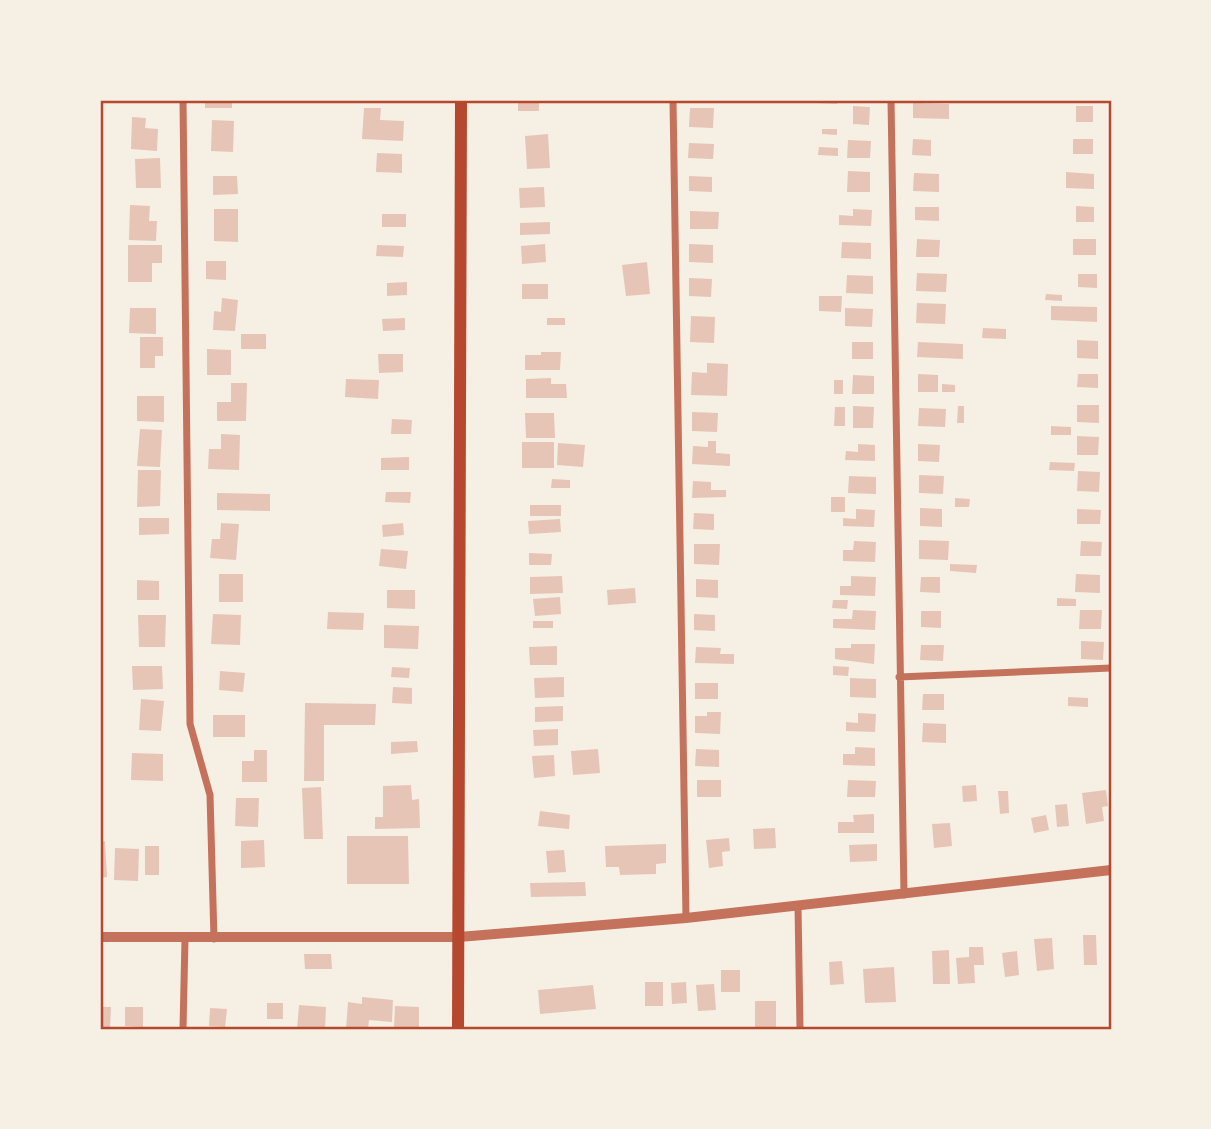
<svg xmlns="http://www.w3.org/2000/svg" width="1211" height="1129" font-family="'Golos Text',sans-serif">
  <rect width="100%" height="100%" fill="#f6efe4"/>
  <path fill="#e6c5b7" d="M205 100H232V108H205Z
    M518 100H539V111H518Z
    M816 100H837V104L816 103Z
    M913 103 949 104V119L913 118Z
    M853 106 870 107 869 125 853 124Z
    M1076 106H1093V122H1076Z
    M364 108H381L380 120 404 121 403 141 362 139Z
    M690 108H714L713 128 689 127Z
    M132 117 146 118 145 128 158 129 157 151 131 149Z
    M212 120 234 121 233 152 211 151Z
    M822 129H837V135L822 134Z
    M548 134 550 168 527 169 525 136Z
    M913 139 931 140V156L912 155Z
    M1073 139H1093V154H1073Z
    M848 140 871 141 870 158H847Z
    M689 143 714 144 713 159 688 158Z
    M819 147 838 148V156L818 155Z
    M377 153 402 154V173L376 172Z
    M160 158 161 188H136L135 159Z
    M848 171 870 172V192H847Z
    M1066 172 1094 174V189L1066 188Z
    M914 173 939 174V192L913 191Z
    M213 176H237L238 194 213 195Z
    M689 176 712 177V192L689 191Z
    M544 187 545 207 520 208 519 188Z
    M130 205 150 206 149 221H157L156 241 129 240Z
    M1076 206 1094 207V222H1076Z
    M915 207H939V221L915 220Z
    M214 209H238V242L214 241Z
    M853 209 872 210 871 226 839 225V215L853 216Z
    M690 211 719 212 718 229H690Z
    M382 214H406V227H382Z
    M550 222V234L520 235V223Z
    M917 239 940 240 939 257H916Z
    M1073 239H1096V255H1073Z
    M842 242 871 243V259L841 258Z
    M545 244 546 262 522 264 521 246Z
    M689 244 713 245V263L689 262Z
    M128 245H162V263H152V282H128Z
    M377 245 404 246 403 257 376 256Z
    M206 261H226V280L206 279Z
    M647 262 650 294 626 296 622 265Z
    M917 273 947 274 946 292 916 291Z
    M1078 274H1097V288L1078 287Z
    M847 275 873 276V294L846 293Z
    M689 278 712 279 711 297 689 296Z
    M407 282V295L387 296V283Z
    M522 284H548V299H522Z
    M1046 294 1062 295V301L1045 300Z
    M819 296H842L841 312 819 311Z
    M222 298 238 300 235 331 213 330 214 311 221 312Z
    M917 303 946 304 945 324 916 323Z
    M1051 306 1097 307V322L1051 320Z
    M130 308H156V334L129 333Z
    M845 308 873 309 872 327 845 326Z
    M691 316 715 317 714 343 690 342Z
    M405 318V330L383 331 382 319Z
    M547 318H565V325H547Z
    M983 328 1006 329V339L982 338Z
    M241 334H266V349H241Z
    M140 337H163V356H155V368H140Z
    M1077 340 1098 341V359L1077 358Z
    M852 342H873V359H852Z
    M918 342 963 344V359L917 357Z
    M207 349 231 350V375H207Z
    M541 352H561L560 370H525V355H541Z
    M378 354H403V372L379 373Z
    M707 363 728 364 727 396 691 395 692 372 707 373Z
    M918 374 938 375V392H918Z
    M1078 374H1098V388L1077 387Z
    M853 375 874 376V394H852Z
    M551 378V384H566L567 398H526V379Z
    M346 379 379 380 378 399 345 397Z
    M834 380H843V394H834Z
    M231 383H247L246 421H217V402H231Z
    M942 384 955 385V392H942Z
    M137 396H164V422L137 421Z
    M1077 405H1099V423L1077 422Z
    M853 406 874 407 873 428H853Z
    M958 406H964V423H957Z
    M835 407H845V426H834Z
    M919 408 946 409 945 427 918 426Z
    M692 412 718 413 717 432 692 431Z
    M525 413H554L555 438H526Z
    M392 419 412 420 411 434H391Z
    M1051 426 1071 427V435H1051Z
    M140 429 162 430 160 467 137 466Z
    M221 434 240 435 239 470 208 469 209 449H221Z
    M1077 436 1099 437 1098 455H1077Z
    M708 441H716V453L730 454V466L692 464 693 446 708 447Z
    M522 442H554V468H522Z
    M558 443 585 445 583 467 557 465Z
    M858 444 875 445V461L845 460 846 451 858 452Z
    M918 444 940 445 939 462 918 461Z
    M409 457V470H381V458Z
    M1050 462 1075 463 1074 471 1049 470Z
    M138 470H161L160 506 137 507Z
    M1078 471 1100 472 1099 492 1077 491Z
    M919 475 944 476 943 494 919 493Z
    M849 476 876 477V494L848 493Z
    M552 479 570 480V488H551Z
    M693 481 711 482V490H726V497L692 498Z
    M386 492H411L410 503 385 502Z
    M217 493 270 494V511L217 510Z
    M831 497H845V512H831Z
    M955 498 970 499 969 507H955Z
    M530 505H561V516H530Z
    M920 508 942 509V527L920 526Z
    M856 509 875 510 874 527 843 526V518L856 519Z
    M1077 509 1101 510 1100 524H1077Z
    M694 513 714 514V530L693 529Z
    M139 518H169V534L139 535Z
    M560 519 561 532 529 534 528 521Z
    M221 523 239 524 236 560 210 558 212 539H220Z
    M403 523 404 535 383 537 382 525Z
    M919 540 949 541 948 560 919 559Z
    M854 541 876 542 875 562 843 561V550H853Z
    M1081 541 1102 542 1101 556H1080Z
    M694 544H720L719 565 694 564Z
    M381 549 408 551 406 569 379 566Z
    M529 553 552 554 551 565H529Z
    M950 564 977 565 976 573 950 571Z
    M219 574H243V602H219Z
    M1076 574 1100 575V593L1075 592Z
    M562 576 563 593 530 594V577Z
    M851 576 876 577 875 596 840 595V586H851Z
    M921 577H940V593L920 592Z
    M696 579 718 580V598L696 597Z
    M137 580 159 581V600H137Z
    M635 588 636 603 608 605 607 590Z
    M387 590H415V609L387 608Z
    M560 597 561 614 535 616 533 599Z
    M1057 598 1076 599V606H1057Z
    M833 600H848L847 609 832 608Z
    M853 610 876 611 875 630 833 628V619H852Z
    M1080 610H1102L1101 629H1079Z
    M921 611H941V628L921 627Z
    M328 612 364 613 363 630 327 629Z
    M213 614 241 615 240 645 211 644Z
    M694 614 715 615V631L694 630Z
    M138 615H166L165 647H139Z
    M533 621H553V628H533Z
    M384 625 419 626 418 649 384 648Z
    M1081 641 1104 642 1103 660 1081 659Z
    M851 644H875L874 664 835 659V648H851Z
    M921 645H944L943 661 920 660Z
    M557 646V665H530L529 647Z
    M696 647 721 648 720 654H734V664L695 663Z
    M132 666H162L163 689 133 690Z
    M833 666 849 667 848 676 833 675Z
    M392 667 410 668 409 678 391 677Z
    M220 671 245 673 243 692 219 690Z
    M564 677V697L535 698 534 678Z
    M850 678 876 679V698L850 697Z
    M695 683H718V699H695Z
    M393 687 412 688V704L392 703Z
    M923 694H944V710H922Z
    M1068 697 1088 698V707L1068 706Z
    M141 699 164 701 161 731 139 730Z
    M305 703 376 704 375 725H324V781H304Z
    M563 706V721L535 722V707Z
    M707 712H721L720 734 695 733V716H707Z
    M858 713 876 714 875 732 846 731V722L858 723Z
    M213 715H245V737H213Z
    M923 723 946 724V743L922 742Z
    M558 729V745L534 746 533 730Z
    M417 741 418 752 391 754V742Z
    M855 747 875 748V766L843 765V754H855Z
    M598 749 600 773 573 775 571 751Z
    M696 749 719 750V767L695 766Z
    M254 750H267V782H242V761H254Z
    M132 753 163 754V781L131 780Z
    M554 755 555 776 534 778 532 756Z
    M697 780H721V797H697Z
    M848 780 876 781 875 797H847Z
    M411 785 412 800 419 799 420 828 375 829V817H383V786Z
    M976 785 977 801 963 802 962 786Z
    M321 787 323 839H304L302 788Z
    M1106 790 1108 806 1102 807 1104 821 1086 824 1082 793Z
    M998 791H1008L1009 813 1000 814Z
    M236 798H259L258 827 235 826Z
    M1067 804 1069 826 1057 827 1055 805Z
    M540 811 570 815 569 829 538 826Z
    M874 814V833H838V822H854L853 815Z
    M1046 815 1049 830 1034 833 1031 818Z
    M950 823 952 846 934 848 932 824Z
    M775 828 776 848 754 849 753 829Z
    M347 836H408L409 884H347Z
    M729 838 730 851 722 852 723 866 709 868 706 840Z
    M264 840 265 867 241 868V841Z
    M105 841 107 877 100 878V842Z
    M666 844V863L656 864V874L620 875 619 867H606L605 846Z
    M877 844V861L850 862 849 845Z
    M145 846H159V875H145Z
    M115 848 139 849 138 881 114 880Z
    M564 850 566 872 548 873 546 851Z
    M585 882 586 896 531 897 530 883Z
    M1083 935H1096L1097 965H1084Z
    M1052 938 1054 969 1037 971 1034 939Z
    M969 947H983L984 965H974L975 983 958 984 956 958 969 957Z
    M949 950 950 984H933L932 951Z
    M1017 951 1019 975 1005 977 1002 953Z
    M304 954H331L332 969H305Z
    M842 961 844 984 830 985 829 962Z
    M894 967 896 1002 865 1003 863 969Z
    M721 970H740V992H721Z
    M645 982H663V1006H645Z
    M686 982 687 1003 672 1004 671 983Z
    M714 984 716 1010 698 1011 696 985Z
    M593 985 596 1009 540 1014 538 990Z
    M362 997 393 1000 392 1022 369 1020 368 1029H346L348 1002 362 1004Z
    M755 1001H776V1027H755Z
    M267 1003H283V1019H267Z
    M299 1005 326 1007 325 1029H297Z
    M395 1006 419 1007V1029H394Z
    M100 1007H111L110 1029H100Z
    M125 1007H143V1027L125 1026Z
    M210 1008 227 1009 225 1027 209 1026Z"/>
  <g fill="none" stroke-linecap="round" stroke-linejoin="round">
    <path stroke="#c5725c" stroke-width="7" d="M183 100 190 724 210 795 214 939
      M673 100 686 918
      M891 100 904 895
      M899 677 1111 668
      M798 906 800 1029
      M183 1029 185 939"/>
    <path stroke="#c5725c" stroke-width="10" d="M100 937H459L686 918 1111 870"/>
    <path stroke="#b5482f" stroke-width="12" d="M458 1029 461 100"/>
  </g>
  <rect width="1211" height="1129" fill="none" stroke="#f6efe4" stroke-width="203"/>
  <rect x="102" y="102" width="1008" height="926" fill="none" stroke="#b5482f" stroke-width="2.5"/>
</svg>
